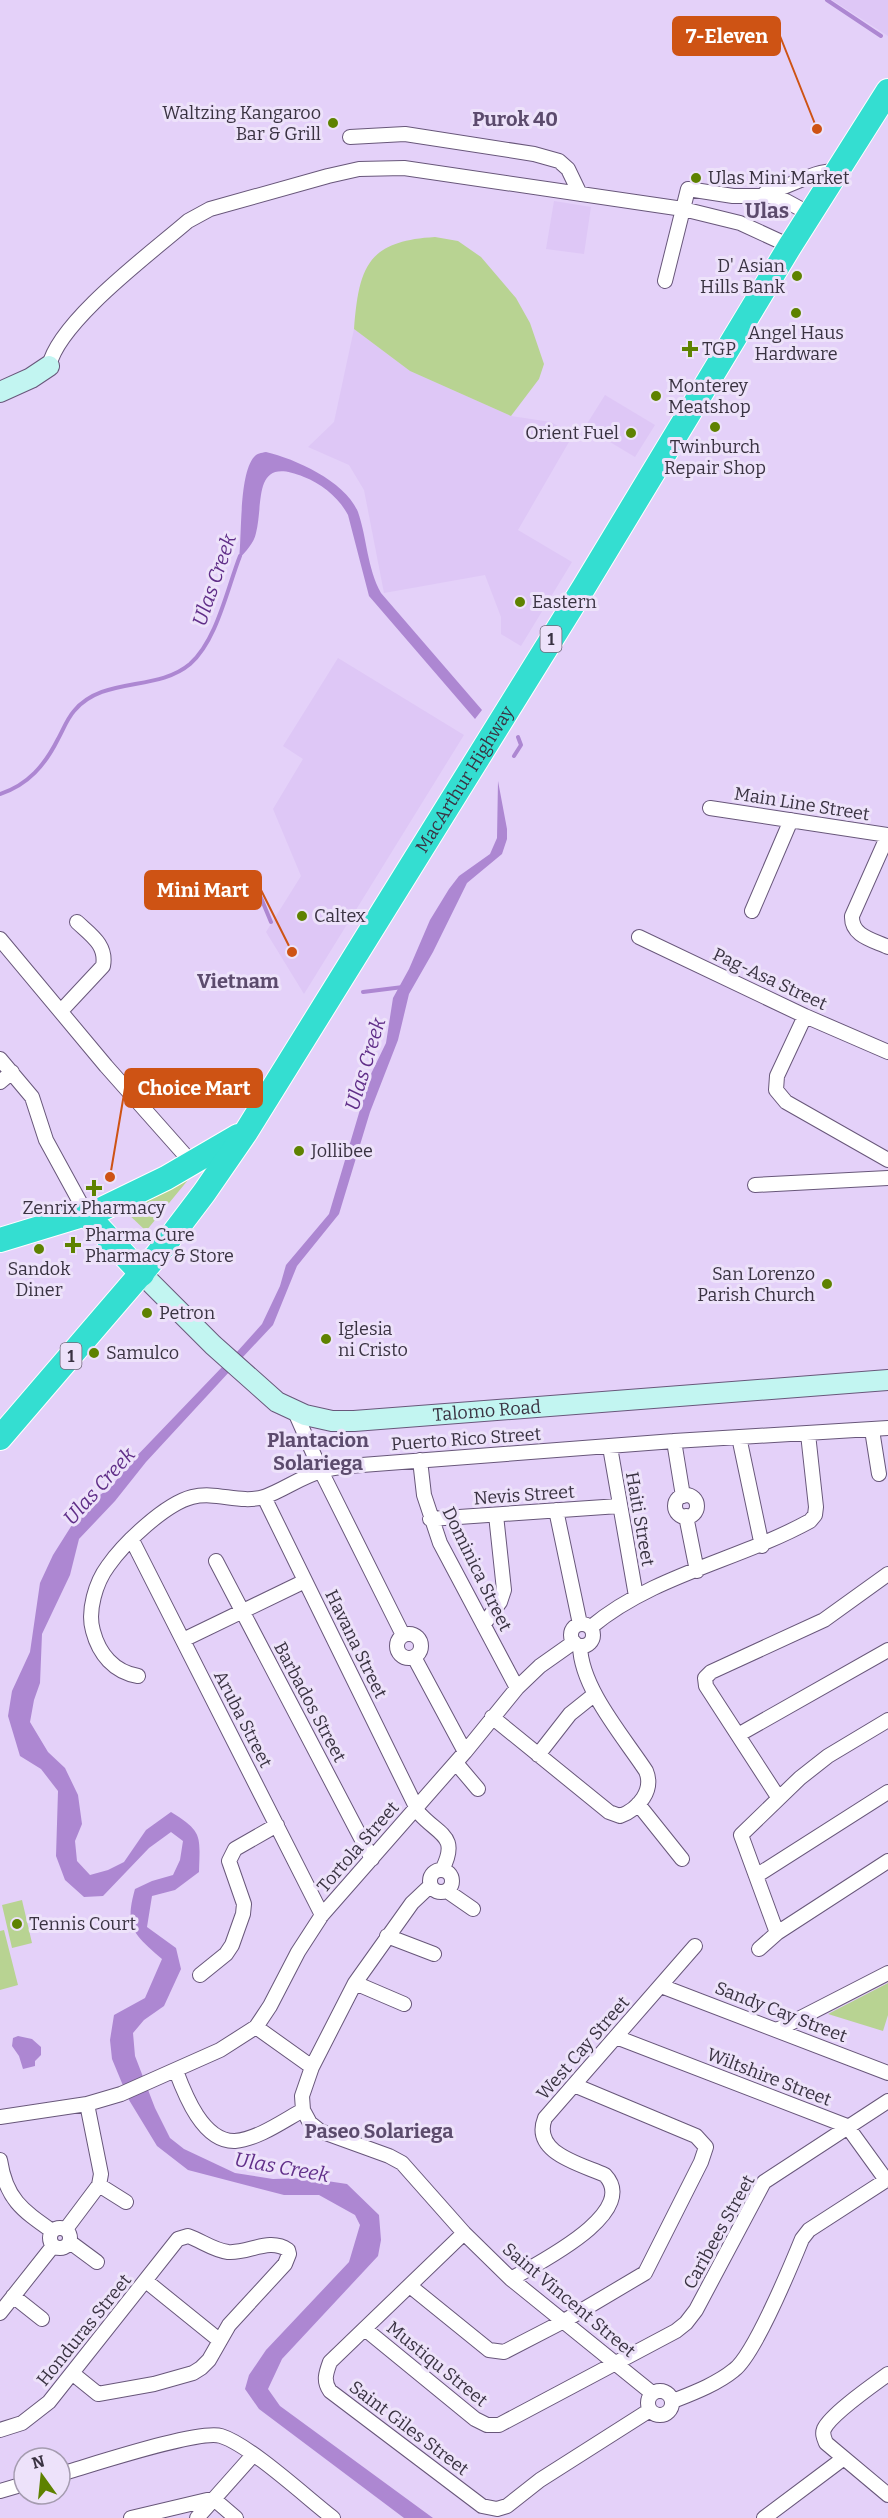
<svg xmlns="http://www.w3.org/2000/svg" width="888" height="2518" font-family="Bitter,serif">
  <rect width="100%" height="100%" fill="#e4d1f9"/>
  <path fill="#dec7f6" d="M832 0H888V36Z
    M554 201 591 207 584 254 546 249Z
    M354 329 410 371 511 416 551 422 573 435 518 530 572 562 521 646 501 634V617L485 575 384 593 364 490 349 465 308 447 334 422Z
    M605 395 655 425 635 457 585 427Z
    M338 658 464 735 304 994 266 932 301 876 273 809 303 759 283 746Z"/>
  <path fill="#b8d392" d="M435 237 458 241 481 257 516 298 530 323 544 364 539 379 511 416 410 371 354 329C359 267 367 241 435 237Z
    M188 1180 146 1231 125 1211Z
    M22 1900 32 1943 12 1948 2 1905Z
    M4 1930 18 1985 0 1990V1931Z
    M888 1983V2015L883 2031 828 2014Z"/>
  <path fill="#ad87d2" d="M266 452C296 459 346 482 358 512 367 538 367 568 381 593L482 710 475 719 369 596 348 515C339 498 322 484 304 477 252 455 264 501 256 533 254 543 246 551 239 559 242 535 239 474 254 457 257 453 261 453 266 452Z
    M498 781 507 829V839L502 854 467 883 433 952 409 994 398 1040 370 1112 339 1214 297 1266 273 1325 242 1358 236 1353 262 1324 280 1286 286 1265 329 1214 370 1076 386 1043 393 998 409 969 430 920 449 889 459 876 490 854 497 838Z
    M224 1365 230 1371 146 1462 115 1501 79 1539 70 1575 42 1634 40 1683 34 1700 30 1722 48 1752 65 1768 78 1795 82 1824 75 1841 77 1861 90 1875 108 1870 124 1862 146 1830 171 1812C203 1832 200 1835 199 1872L175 1890 152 1896 147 1927 176 1948 181 1969 164 2006 144 2020 133 2033 135 2056 155 2108 170 2138 184 2149 235 2173 273 2179 307 2178 347 2184 379 2215 381 2240 378 2256 282 2359 268 2389 280 2406 433 2518H404L259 2409 245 2389 249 2375 266 2350 349 2262 360 2225 355 2215 319 2195H284L188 2170 157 2146 129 2100 112 2059 110 2040 114 2015 145 1998 162 1959C134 1934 124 1928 135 1889L152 1881 173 1875 180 1860 183 1841 171 1832 149 1848 103 1896 84 1897 65 1880 56 1856 58 1791 41 1769 20 1756 8 1716 12 1691 30 1652 40 1583 53 1555 77 1517 89 1503 111 1487 129 1464Z
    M18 2036 32 2039 41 2047V2055L35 2061V2066L23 2069 19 2056 12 2046 13 2038Z"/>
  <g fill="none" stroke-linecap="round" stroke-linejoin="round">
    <path stroke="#ad87d2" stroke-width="4" d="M827 0 881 36
      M514 756 521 745 518 737
      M0 794C28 785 45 765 58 739 63 730 67 719 74 711 103 676 157 692 190 664 217 640 227 589 240 556
      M254 881 271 922
      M363 992 403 987"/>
    <defs>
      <path id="street" d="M350 137 405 134 534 154 559 161 568 169 580 194
        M765 193C789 188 813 170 837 171
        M665 281 688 189 733 196H770L786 201 810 214
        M49 366C59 321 151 253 188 221L210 209 328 176 359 169 404 168 683 209 740 223 790 246
        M710 808 888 835
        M888 835 852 916C851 936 873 940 888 947
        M752 911 791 820
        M639 937 805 1016 888 1052
        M0 939 106 1066 192 1163
        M61 1011 103 966C107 945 91 935 77 922
        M805 1016 777 1076 776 1090 786 1102 888 1160
        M0 1059 32 1097 46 1140 87 1215
        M0 1082 12 1072
        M755 1185 888 1178
        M295 1412 321 1471 403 1635
        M872 1430 879 1474
        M739 1437 762 1546
        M674 1441 683 1496
        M610 1447 636 1596
        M420 1460 424 1495 440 1543 517 1688
        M675 1506a11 11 0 1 1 22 0a11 11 0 1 1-22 0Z
        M264 1497 419 1813C438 1835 460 1835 442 1870
        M556 1510 580 1624
        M686 1516 697 1571
        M430 1519 619 1506
        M132 1540 322 1915
        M216 1561 372 1859
        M484 1624 500 1602 504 1590 496 1515
        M571 1635a11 11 0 1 1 22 0a11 11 0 1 1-22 0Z
        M591 1627C653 1575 739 1560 810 1521L815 1515 816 1507 808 1434
        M397 1646a12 12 0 1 1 24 0a12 12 0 1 1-24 0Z
        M183 1640 305 1581
        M414 1657 465 1752
        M138 1676C114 1672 99 1654 93 1631 87 1611 96 1582 108 1566 124 1543 165 1504 192 1497 217 1491 239 1504 264 1497 284 1490 302 1476 322 1471 331 1468 341 1467 349 1466L674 1441 888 1428
        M492 1717 609 1812 620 1816C639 1809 654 1790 646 1771 623 1736 581 1688 580 1646
        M738 1735 888 1650
        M538 1755 570 1714 595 1694
        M456 1763 478 1789
        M778 1797 706 1686 705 1678 711 1672 824 1620 888 1574
        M638 1804 682 1859
        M430 1881a11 11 0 1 1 22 0a11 11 0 1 1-22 0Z
        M756 1876 888 1792
        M430 1886 412 1903 355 1983 312 2067 302 2096 303 2110 310 2123 320 2131 389 2156 402 2163 464 2233 511 2279 652 2393
        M447 1891 473 1909
        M777 1933 741 1835 800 1778 828 1756 888 1720
        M387 1936 434 1954
        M759 1949 777 1933 888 1861
        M200 1975 226 1954 232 1945 243 1914 244 1904 229 1861 235 1849 277 1825
        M355 1983 404 2004
        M661 1986 888 2073
        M256 2027 312 2067
        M777 2030 888 1973
        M616 2037 847 2126 886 2180
        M176 2071C185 2095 203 2142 235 2141 258 2139 283 2121 303 2110
        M0 2117 87 2104 121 2094 220 2050 256 2027 270 2006 298 1952 322 1915 465 1752 517 1688 540 1666 574 1642
        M0 2160C6 2199 22 2210 52 2231
        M99 2185 126 2202
        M50 2238a10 10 0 1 1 20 0a10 10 0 1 1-20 0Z
        M66 2229 99 2185 101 2174 87 2104
        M464 2233 330 2362C326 2373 323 2381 330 2391L482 2506 497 2509 507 2506 540 2480 650 2410
        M70 2242 97 2262
        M511 2279C536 2264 641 2213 605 2175 581 2164 531 2153 545 2118L695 1946
        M146 2281 219 2340
        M410 2286 489 2350 504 2352 564 2321 645 2273 701 2162 706 2147 696 2136 574 2085
        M13 2296 42 2319
        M0 2313 53 2246
        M365 2329 475 2419 487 2425H499L676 2331 686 2323 696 2310 764 2182 888 2101
        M888 2374C873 2385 831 2414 824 2429 822 2434 824 2438 826 2443L888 2495
        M648 2403a12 12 0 1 1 24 0a12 12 0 1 1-24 0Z
        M673 2401C693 2393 717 2384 734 2370 754 2355 791 2266 802 2239L809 2230 888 2179
        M0 2430 22 2423 49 2402 178 2239 188 2236C202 2241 213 2250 228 2252 248 2254 269 2237 288 2250L289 2254 285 2264 229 2325 209 2360 201 2368 193 2373 154 2384 98 2394 72 2373
        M60 2474C89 2466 199 2429 221 2436 250 2445 307 2498 333 2518
        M0 2491 24 2484
        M131 2518 207 2500H215L236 2518
        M197 2518 253 2455
        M764 2518 844 2458"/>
      <g id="secondary">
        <path d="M0 392 31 378 49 366"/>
        <path id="s1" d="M142 1274 213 1345 277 1402 305 1415 332 1421H354L888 1380"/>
      </g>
      <g id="highway">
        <path d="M87 1215 142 1274"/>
        <path d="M0 1240 102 1209 166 1178 238 1136"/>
        <path id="s2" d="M0 1438 157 1255 204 1193 246 1132 584 587 790 246 888 91"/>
      </g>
    </defs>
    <use href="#street" stroke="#68577a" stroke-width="16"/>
    <use href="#secondary" stroke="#68577a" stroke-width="22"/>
    <use href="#highway" stroke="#fff" stroke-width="26"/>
    <use href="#street" stroke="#fff" stroke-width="14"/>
    <use href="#secondary" stroke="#c2f5f1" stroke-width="20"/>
    <use href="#highway" stroke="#34ded1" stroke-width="24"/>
  </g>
  <g fill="#5e8200" stroke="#ede2fa" stroke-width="2">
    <circle cx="333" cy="123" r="6"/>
    <circle cx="696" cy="178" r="6"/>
    <circle cx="797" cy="276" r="6"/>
    <circle cx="796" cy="313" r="6"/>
    <path d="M687 340h6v6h6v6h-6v6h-6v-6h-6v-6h6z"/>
    <circle cx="656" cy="396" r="6"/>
    <circle cx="715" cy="427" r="6"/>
    <circle cx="631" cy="433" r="6"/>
    <circle cx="520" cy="602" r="6"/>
    <circle cx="302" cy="916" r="6"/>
    <circle cx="299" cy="1151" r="6"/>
    <path d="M91 1179h6v6h6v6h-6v6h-6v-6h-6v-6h6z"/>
    <path d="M70 1236h6v6h6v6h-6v6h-6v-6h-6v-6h6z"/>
    <circle cx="39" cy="1249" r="6"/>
    <circle cx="827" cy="1284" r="6"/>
    <circle cx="147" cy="1313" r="6"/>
    <circle cx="326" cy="1339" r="6"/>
    <circle cx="94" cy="1353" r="6"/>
    <circle cx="17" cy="1924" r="6"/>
  </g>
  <g text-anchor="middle" stroke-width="6" stroke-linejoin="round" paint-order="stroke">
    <g fill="#ede2fa" stroke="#706879" stroke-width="1.5">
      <rect x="540.5" y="626" width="21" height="26" rx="4.5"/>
      <rect x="60.5" y="1343" width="21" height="26" rx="4.5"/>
    </g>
    <g font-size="16" font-weight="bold" fill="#3a3342">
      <text x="551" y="645">1</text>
      <text x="71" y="1362">1</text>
    </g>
    <g font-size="18" fill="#3a3342" stroke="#ede2fa" text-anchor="start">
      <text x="321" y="119" text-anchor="end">Waltzing Kangaroo<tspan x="321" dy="21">Bar &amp; Grill</tspan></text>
      <text x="708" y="184">Ulas Mini Market</text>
      <text x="785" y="272" text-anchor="end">D' Asian<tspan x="785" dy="21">Hills Bank</tspan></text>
      <text x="796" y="339" text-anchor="middle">Angel Haus<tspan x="796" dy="21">Hardware</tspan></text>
      <text x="702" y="355">TGP</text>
      <text x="668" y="392">Monterey<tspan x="668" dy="21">Meatshop</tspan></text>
      <text x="619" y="439" text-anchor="end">Orient Fuel</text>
      <text x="715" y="453" text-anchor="middle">Twinburch<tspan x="715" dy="21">Repair Shop</tspan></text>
      <text x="532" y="608">Eastern</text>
      <text x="314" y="922">Caltex</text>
      <text x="311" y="1157">Jollibee</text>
      <text x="94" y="1214" text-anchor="middle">Zenrix Pharmacy</text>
      <text x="85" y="1241">Pharma Cure<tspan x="85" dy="21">Pharmacy &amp; Store</tspan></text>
      <text x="39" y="1275" text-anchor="middle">Sandok<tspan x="39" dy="21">Diner</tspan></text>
      <text x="815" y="1280" text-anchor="end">San Lorenzo<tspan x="815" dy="21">Parish Church</tspan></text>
      <text x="159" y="1319">Petron</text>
      <text x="338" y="1335">Iglesia<tspan x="338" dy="21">ni Cristo</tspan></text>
      <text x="106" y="1359">Samulco</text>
      <text x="29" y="1930">Tennis Court</text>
    </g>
    <g font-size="18" fill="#3a3342" stroke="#ede2fa">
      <text dy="6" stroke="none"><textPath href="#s2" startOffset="808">MacArthur Highway</textPath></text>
      <text transform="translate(802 804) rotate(9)" y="6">Main Line Street</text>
      <text transform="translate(770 979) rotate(25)" y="6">Pag-Asa Street</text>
      <text dy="6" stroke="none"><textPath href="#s1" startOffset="400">Talomo Road</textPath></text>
      <text transform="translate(466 1439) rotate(-4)" y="6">Puerto Rico Street</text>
      <text transform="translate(524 1495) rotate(-4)" y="6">Nevis Street</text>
      <text transform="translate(640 1519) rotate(80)" y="6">Haiti Street</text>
      <text transform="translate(477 1569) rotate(64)" y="6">Dominica Street</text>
      <text transform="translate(356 1644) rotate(64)" y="6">Havana Street</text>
      <text transform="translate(310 1702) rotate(62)" y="6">Barbados Street</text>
      <text transform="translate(243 1719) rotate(63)" y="6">Aruba Street</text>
      <text transform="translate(358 1847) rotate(-49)" y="6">Tortola Street</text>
      <text transform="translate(781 2012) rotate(21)" y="6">Sandy Cay Street</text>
      <text transform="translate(583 2048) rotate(-49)" y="6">West Cay Street</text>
      <text transform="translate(769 2077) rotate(21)" y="6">Wiltshire Street</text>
      <text transform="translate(719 2232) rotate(-61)" y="6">Caribees Street</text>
      <text transform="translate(569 2300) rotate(40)" y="6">Saint Vincent Street</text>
      <text transform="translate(84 2330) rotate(-51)" y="6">Honduras Street</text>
      <text transform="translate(437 2364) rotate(39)" y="6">Mustiqu Street</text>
      <text transform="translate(409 2428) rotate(37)" y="6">Saint Giles Street</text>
    </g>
    <g font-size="20" font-weight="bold" fill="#5c4b6d" stroke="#ede2fa">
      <text x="515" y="126">Purok 40</text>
      <text x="238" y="988">Vietnam</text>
      <text x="318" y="1447">Plantacion<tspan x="318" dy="23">Solariega</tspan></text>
      <text x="379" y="2138">Paseo Solariega</text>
    </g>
    <g font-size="20" font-style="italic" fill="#602e88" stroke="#ede2fa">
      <text transform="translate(214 580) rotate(-71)" y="7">Ulas Creek</text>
      <text transform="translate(365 1064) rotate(-73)" y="7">Ulas Creek</text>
      <text transform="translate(99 1486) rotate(-48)" y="7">Ulas Creek</text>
      <text transform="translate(282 2167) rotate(10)" y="7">Ulas Creek</text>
    </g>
    <g font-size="21" font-weight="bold" fill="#5c4b6d" stroke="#ede2fa">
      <text x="767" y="218">Ulas</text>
    </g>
  </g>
  <path fill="none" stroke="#ce5314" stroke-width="2" d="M817 129L780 36M292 952L261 890M110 1177L125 1088"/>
  <g fill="#ce5314" stroke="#ede2fa" stroke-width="2">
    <circle cx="817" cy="129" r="6"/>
    <circle cx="292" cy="952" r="6"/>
    <circle cx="110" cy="1177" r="6"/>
  </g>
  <g fill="#ce5314" stroke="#ce5314" stroke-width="2">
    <rect x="673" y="17" width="107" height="38" rx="6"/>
    <rect x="145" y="871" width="116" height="38" rx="6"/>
    <rect x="125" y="1069" width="137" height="38" rx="6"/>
  </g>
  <g font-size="20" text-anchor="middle" font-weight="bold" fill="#fff">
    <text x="727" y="43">7-Eleven</text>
    <text x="203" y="897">Mini Mart</text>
    <text x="194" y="1095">Choice Mart</text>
  </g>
  <g transform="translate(42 2476) rotate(345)"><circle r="28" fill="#ede2fa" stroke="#a59cb0" stroke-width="1.5"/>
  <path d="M0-4.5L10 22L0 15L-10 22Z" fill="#5e8200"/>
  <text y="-9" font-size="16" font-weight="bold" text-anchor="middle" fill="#3a3342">N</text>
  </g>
</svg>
